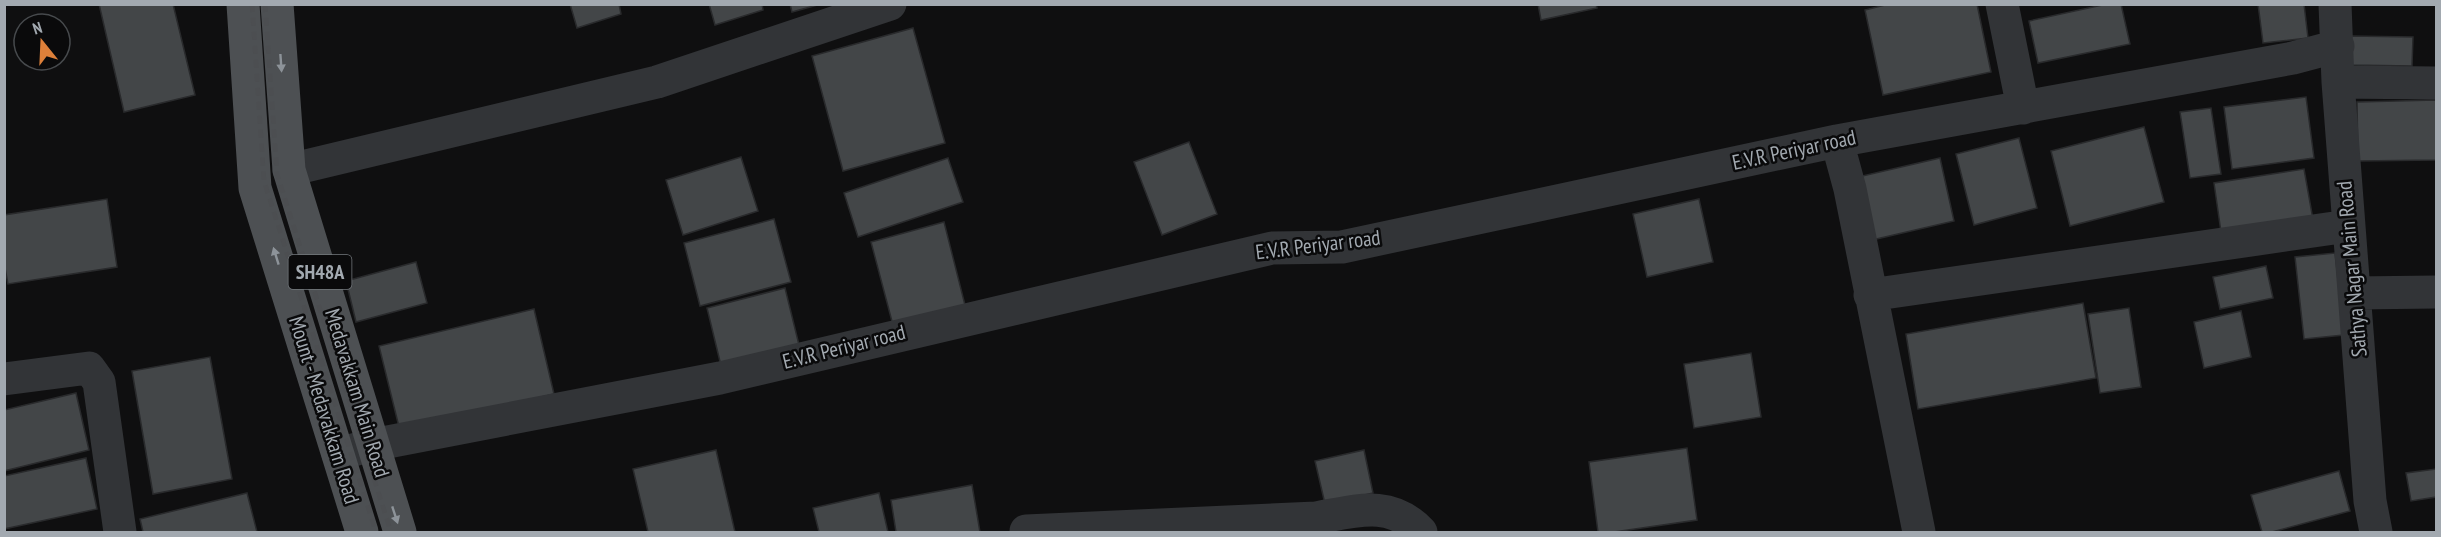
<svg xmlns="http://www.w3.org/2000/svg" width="2441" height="537" font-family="'PT Sans Narrow',sans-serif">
  <rect width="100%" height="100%" fill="#0f0f10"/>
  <path fill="#434648" stroke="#292a2c" stroke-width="1.5" d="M99 4H173L195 95 124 112Z
    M570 4H619L621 14 577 28Z
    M709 4H762L763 10 715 25Z
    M790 4H821L792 12Z
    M1538 4H1596L1597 8 1541 20Z
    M1889 4H1977L1991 72 1883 95 1865 10Z
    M2107 4H2121L2130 44 2038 63 2029 21Z
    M2258 4H2304L2308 38 2263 43Z
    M913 28 945 143 843 171 812 56Z
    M2351 36 2413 37 2412 66 2351 65Z
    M2306 97 2314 158 2232 169 2224 107Z
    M2436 100V160L2358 161 2357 102Z
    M2211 108 2221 174 2190 178 2180 112Z
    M2144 127 2164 202 2070 226 2051 151Z
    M2019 138 2037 208 1974 225 1956 154Z
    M1189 142 1217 214 1162 235 1134 162Z
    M741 157 758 211 683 235 666 180Z
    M948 158 963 202 858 237 844 193Z
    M1940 158 1954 221 1872 240 1858 177Z
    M2304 169 2314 225 2222 239 2214 183Z
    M107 199 117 267 8 284 4 263V215Z
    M1699 199 1713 262 1647 277 1633 214Z
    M774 219 791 282 700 306 684 243Z
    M944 222 966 309 894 329 871 242Z
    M2335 253 2344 335 2304 339 2295 257Z
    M416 262 427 303 356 322 346 281Z
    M2266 266 2273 298 2220 309 2213 277Z
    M785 288 801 353 723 374 707 308Z
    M2083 303 2096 378 1918 409 1906 334Z
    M2129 308 2141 387 2100 393 2088 314Z
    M534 309 554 394 400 431 379 346Z
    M2241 311 2251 357 2204 368 2194 322Z
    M1751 353 1761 417 1694 428 1684 364Z
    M210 357 232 479 153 494 132 371Z
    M76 393 89 450 4 471V410Z
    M1687 448 1697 520 1614 532H1598L1589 462Z
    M716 450 735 532H648L633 469Z
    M1364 450 1373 493 1325 504 1315 461Z
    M86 458 97 509 4 529V476Z
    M2436 469V497L2411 501 2406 473Z
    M2339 471 2350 511 2272 532H2262L2251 495Z
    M972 485 980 532H896L891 500Z
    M247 493 257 532H143L140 519Z
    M879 493 888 532H819L813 508Z"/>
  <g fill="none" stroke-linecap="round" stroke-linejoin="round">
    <path stroke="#323437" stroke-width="33" d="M2002 4 2023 108
      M2335 4 2338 82 2370 501 2376 532
      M2338 82 2436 83
      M1837 141 1850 189 1919 532
      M289 170 657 82 890 4
      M2354 293 2436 292
      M1870 295 2348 226
      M4 379 89 368 99 382 120 532
      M338 454 372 445 720 378 1272 248 1342 247 1837 141 2293 58 2338 46
      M1316 518C1356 511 1390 499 1421 532
      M1026 531 1316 518 1318 532"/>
    <path stroke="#4d5053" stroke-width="33" d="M243 4 255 188 362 532
      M277 4 289 170 400 532"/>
    <path stroke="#4c4e51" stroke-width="4.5" stroke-dasharray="8 6" stroke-linecap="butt" d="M252 4 264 181 376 532
      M265 4 277 174 391 532"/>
  </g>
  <defs><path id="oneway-solid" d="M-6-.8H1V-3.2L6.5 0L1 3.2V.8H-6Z" transform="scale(1.5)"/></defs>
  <g fill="#8d9399">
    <use href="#oneway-solid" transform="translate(281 63) rotate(86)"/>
    <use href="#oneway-solid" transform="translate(276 256) rotate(-107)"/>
    <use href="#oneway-solid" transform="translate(395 515) rotate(72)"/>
  </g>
  <g text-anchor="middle" stroke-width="5" stroke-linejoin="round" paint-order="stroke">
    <rect fill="#0a0a0b" stroke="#74797e" stroke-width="1.5" x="288.5" y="255" width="63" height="34" rx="4.5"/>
    <g font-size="20" font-weight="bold" fill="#a2a9b0">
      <text x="320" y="279">SH48A</text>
    </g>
    <g font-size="21" fill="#a2a9b0" stroke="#0a0a0b">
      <text transform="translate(1794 150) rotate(-12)" y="7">E.V.R Periyar road</text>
      <text transform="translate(1318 245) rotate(-7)" y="7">E.V.R Periyar road</text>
      <text transform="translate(2352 269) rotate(-95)" y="7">Sathya Nagar Main Road</text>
      <text transform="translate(844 347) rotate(-14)" y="7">E.V.R Periyar road</text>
      <text transform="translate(357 393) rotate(73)" y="7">Medavakkam Main Road</text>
      <text transform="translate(324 410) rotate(73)" y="7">Mount - Medavakkam Road</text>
    </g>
  </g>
  <rect width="2441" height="537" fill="none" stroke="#a2a9b0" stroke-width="12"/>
  <g transform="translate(42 42) rotate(342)"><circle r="28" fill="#0a0a0b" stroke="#474a4d" stroke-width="1.5"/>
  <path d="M0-4.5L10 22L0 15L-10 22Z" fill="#dd803a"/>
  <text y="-9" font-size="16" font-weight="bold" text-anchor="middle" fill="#a2a9b0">N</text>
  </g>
</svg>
